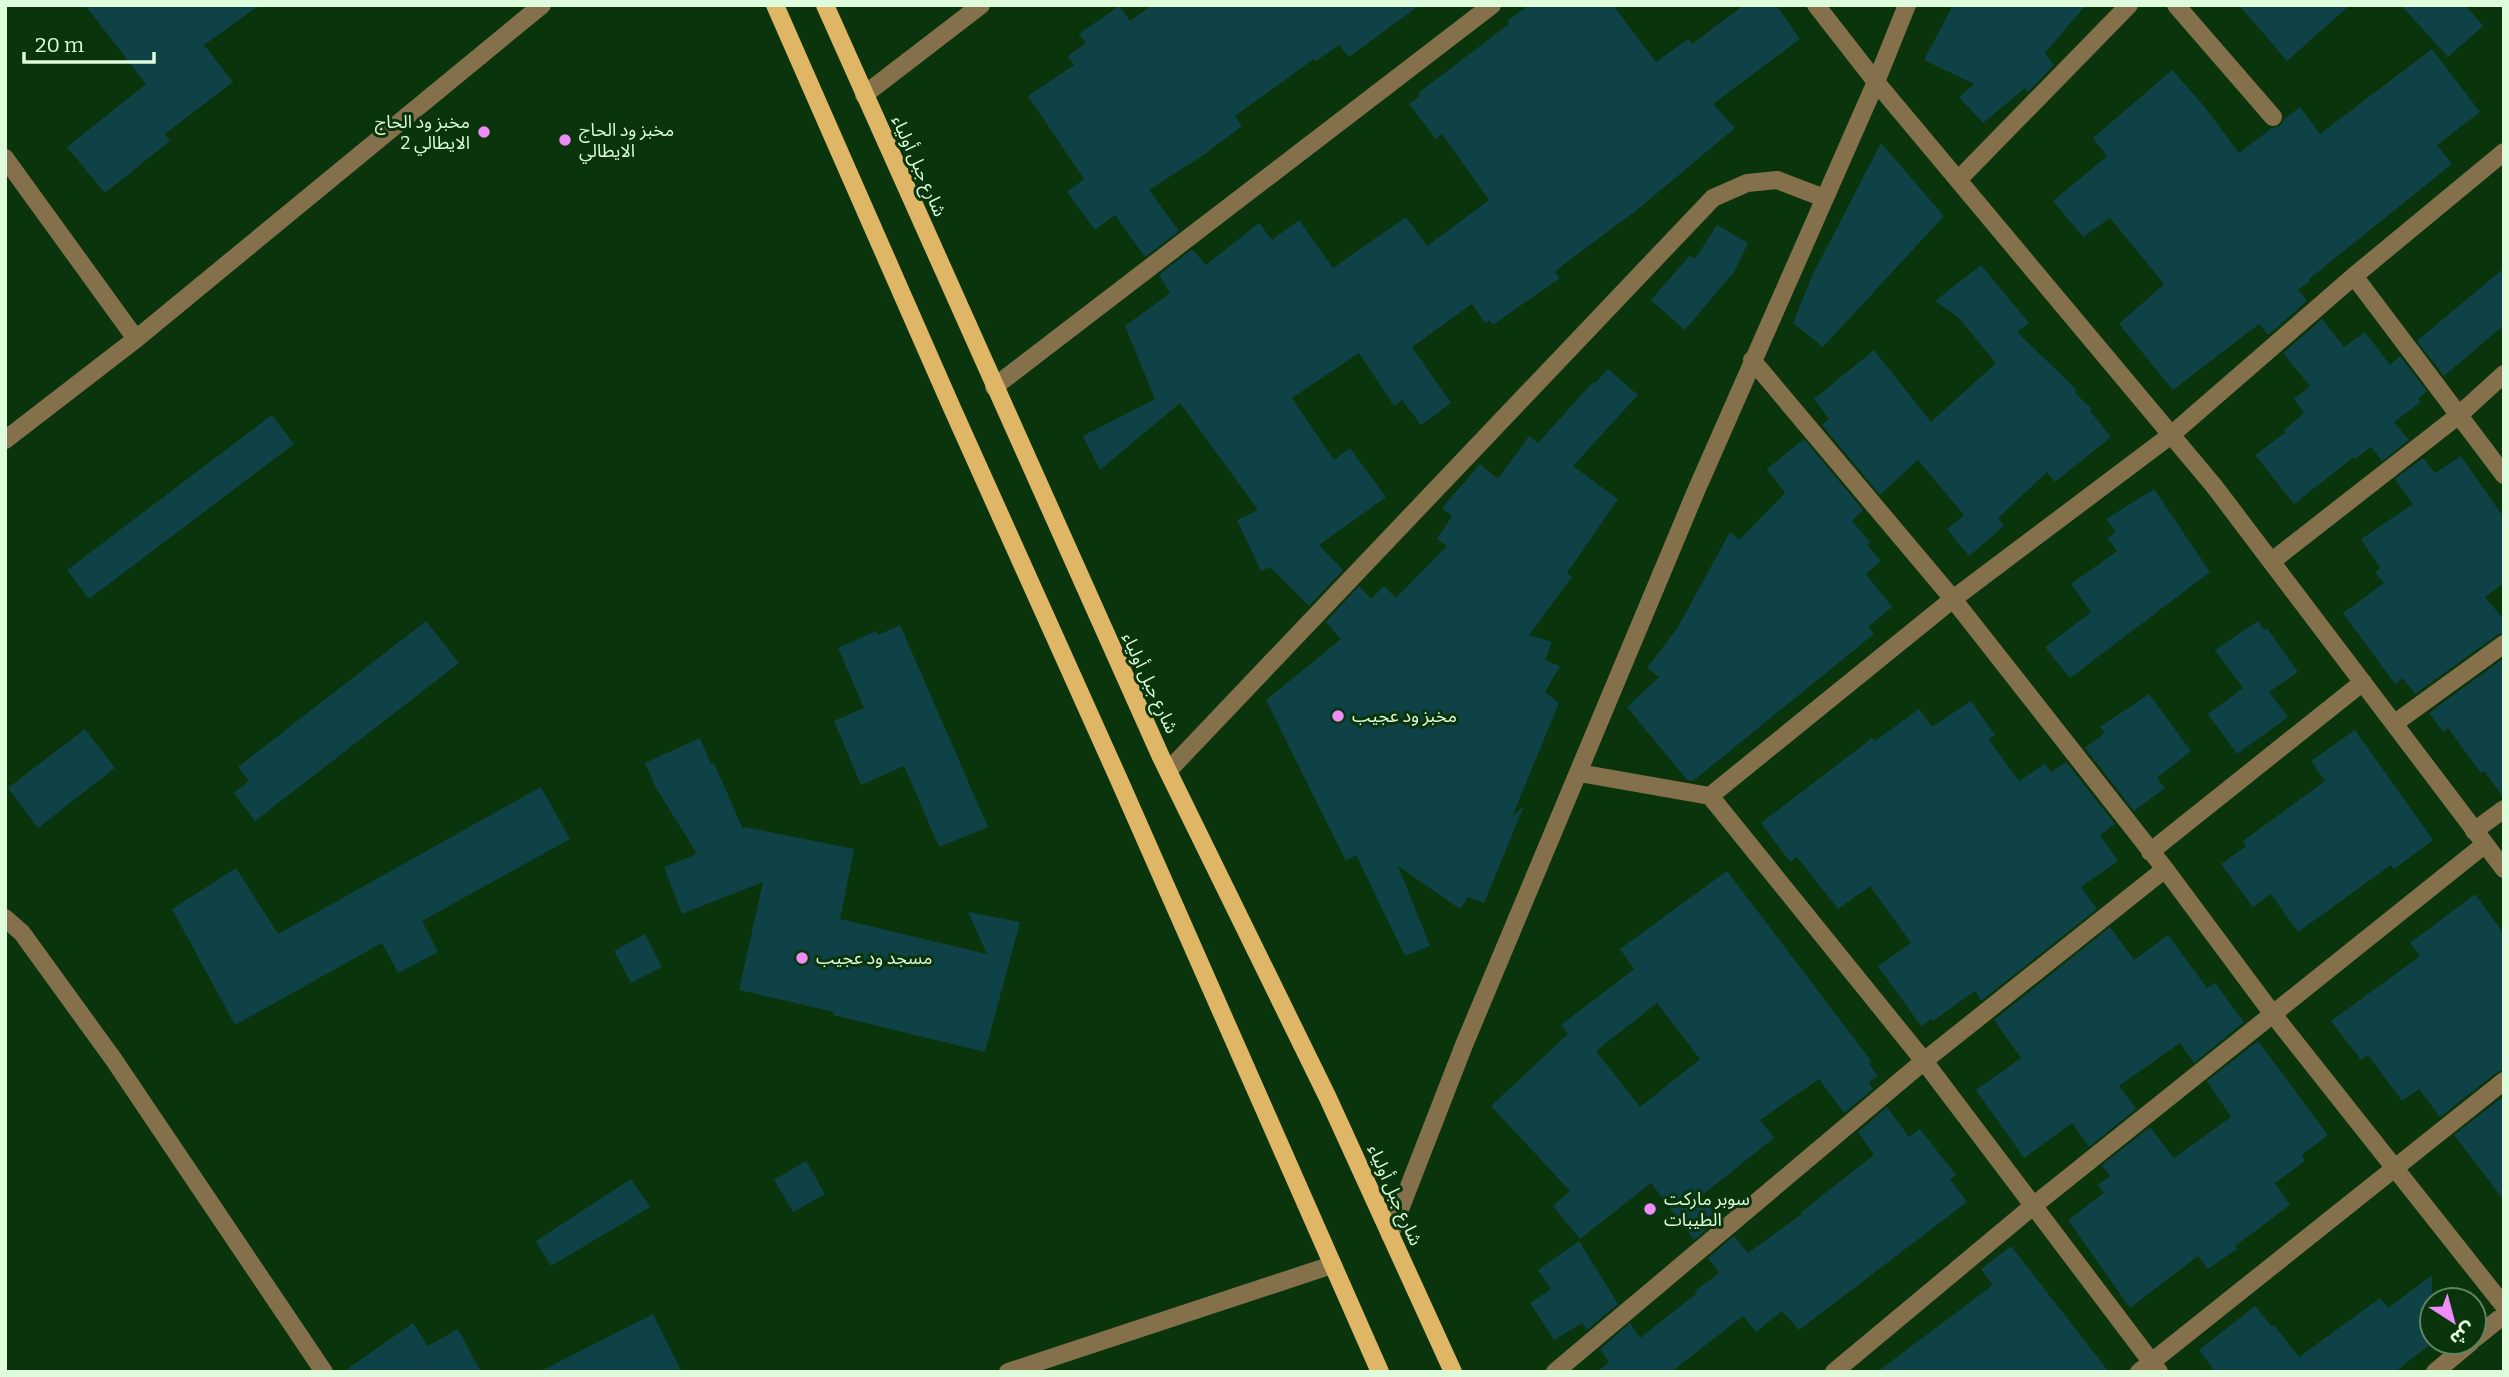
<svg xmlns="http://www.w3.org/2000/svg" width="2509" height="1377" font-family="Bitter,'Noto Sans Arabic',serif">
  <rect width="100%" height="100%" fill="#0a340b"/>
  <path fill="#0f4246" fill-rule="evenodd" d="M85 5H260L204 45 233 82 165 134 170 141 105 193 67 147 146 84Z
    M1152 5H1420L1349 57 1339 45 1316 61 1314 59 1235 116 1242 126 1205 154 1149 190 1179 231 1145 257 1115 215 1095 230 1067 192 1084 179 1028 96 1074 65 1068 56 1086 43 1079 34 1119 6 1130 21Z
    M1529 5H1613L1656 62 1688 39 1692 44 1744 5H1776L1800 39 1713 104 1735 128 1637 210 1563 265 1555 272 1560 278 1493 325 1489 320 1485 323 1472 304 1412 347 1451 403 1421 425 1402 400 1394 406 1359 353 1292 398 1334 460 1350 448 1386 497 1319 545 1343 570 1309 606 1270 567 1261 571 1237 520 1258 510 1180 403 1100 470 1083 436 1155 399 1125 326 1170 293 1159 275 1192 249 1206 265 1259 223 1272 240 1299 220 1333 268 1406 217 1427 246 1489 200 1442 134 1436 139 1409 104 1420 96 1418 93 1509 24 1507 21Z
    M1953 5H2086L2045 53 2054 65 2031 89 2027 92 2025 88 1983 123 1959 97 1974 84 1924 60Z
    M2239 5H2350L2287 61Z
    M2401 5H2465L2483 26 2448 57Z
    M2432 49 2480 112 2437 145 2452 164 2309 279 2310 281 2298 290 2307 301 2268 335 2259 324 2173 390 2119 324 2164 284 2110 218 2083 237 2053 201 2107 156 2093 138 2172 70 2204 106 2239 153 2272 128 2280 126 2284 119 2300 107 2320 134Z
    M1881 143 1944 216 1823 347 1793 323 1812 276Z
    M1717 225 1748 243 1734 272 1685 330 1651 300 1690 255 1695 259Z
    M1981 265 2029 323 2017 332 2077 390 2075 393 2092 409 2090 411 2111 437 2055 482 2047 472 1998 518 2004 526 1969 556 1947 529 1964 515 1918 460 1880 495 1822 425 1829 419 1814 399 1874 350 1931 422 1996 363 1958 317 1935 301Z
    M2504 268V325L2444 376 2417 341Z
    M2322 319 2344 347 2365 332 2390 365 2400 356 2427 391 2418 399 2421 402 2394 422 2409 440 2382 461 2371 447 2355 459 2354 457 2294 504 2255 455 2286 432 2284 430 2304 413 2294 399 2310 386 2283 353Z
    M1608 369 1638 395 1573 466 1618 499 1567 573 1572 577 1529 635 1552 642 1545 660 1560 666 1545 692 1559 703 1512 817 1524 806 1484 903 1468 897 1460 909 1398 866 1430 946 1405 956 1356 855 1346 861 1266 700 1341 639 1326 622 1359 586 1371 599 1384 586 1396 598 1447 546 1437 539 1452 516 1442 508 1480 464 1498 479 1529 436 1538 443 1593 382 1595 383Z
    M272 415 294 444 89 599 67 570Z
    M1804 439 1863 510 1852 521 1870 542 1867 545 1881 561 1866 574 1892 607 1868 627 1874 634 1693 781 1687 780 1627 707 1659 677 1647 668 1678 627 1730 532 1739 540 1785 493 1767 469Z
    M2461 456 2504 518V583L2485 597 2504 620V633L2497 635 2415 694 2403 678 2395 684 2343 613 2384 583 2375 572 2380 568 2361 539 2413 504 2395 479 2423 458 2435 473Z
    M2154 489 2210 572 2070 678 2045 647 2091 612 2071 584 2117 551 2107 538 2116 532 2106 519Z
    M426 621 459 663 255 821 234 793 249 781 238 767Z
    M2258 621 2264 630 2267 628 2298 672 2269 692 2288 717 2237 754 2208 714 2243 688 2215 650Z
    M900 625 988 827 939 847 904 766 861 785 834 721 864 708 838 648 876 631 878 635Z
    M2504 658V798L2484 771 2481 773 2448 728 2443 732 2429 713Z
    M2149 694 2191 751 2157 778 2165 788 2134 811 2085 748 2105 733 2100 727Z
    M1971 701 1995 735 1989 740 2019 781 2045 764 2051 772 2066 762 2115 824 2100 835 2118 861 2081 887 2097 909 1981 1001 1975 991 1933 1021 1931 1019 1921 1026 1878 966 1911 943 1870 886 1838 909 1797 857 1790 862 1761 823 1872 738 1875 741 1919 709 1932 727Z
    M85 729 115 768 38 828 8 788Z
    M2355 730 2433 840 2394 869 2391 865 2298 932 2271 894 2253 907 2221 864 2246 846 2243 841 2325 781 2311 761Z
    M700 738 711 764 714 763 743 829 745 827 854 849 840 919 987 954 968 912 1020 922 985 1052 833 1015 834 1012 739 990 763 882 682 914 664 867 697 854 655 786 645 763Z
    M541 787 570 839 422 921 438 952 398 973 382 943 235 1025 172 909 236 868 278 934Z
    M1727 871 1872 1062 1869 1064 1878 1076 1869 1082 1873 1089 1844 1113 1819 1079 1760 1120 1774 1138 1701 1196 1719 1219 1694 1240 1651 1183 1580 1239 1553 1206 1570 1191 1491 1106 1568 1034 1561 1025 1634 969 1620 949ZM1657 1003 1700 1059 1640 1107 1596 1051Z
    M2475 894 2504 934V1070L2497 1072 2440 1117 2419 1089 2402 1101 2368 1055 2361 1060 2331 1021 2420 956 2410 943Z
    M2110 927 2134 960 2168 935 2207 988 2215 983 2244 1022 2194 1063 2180 1043 2119 1086 2136 1109 2089 1147 2072 1123 2024 1158 1976 1090 2021 1058 1994 1020Z
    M645 934 662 967 631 983 614 951Z
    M2258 1041 2328 1135 2302 1155 2305 1161 2275 1183 2290 1205 2235 1246 2237 1249 2208 1269 2198 1256 2130 1308 2068 1220 2104 1193 2098 1185 2110 1176 2102 1165 2150 1127 2174 1158 2231 1117 2207 1081Z
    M2504 1096V1200L2454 1135Z
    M1887 1107 1909 1137 1920 1129 1956 1175 1950 1179 1967 1202 1799 1330 1782 1311 1756 1332 1743 1316 1671 1372H1597L1609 1362 1600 1349 1630 1323 1640 1338 1697 1293 1695 1291 1719 1273 1708 1258 1734 1236 1748 1253 1802 1214 1801 1212 1874 1155 1858 1132Z
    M806 1161 825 1194 793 1212 774 1180Z
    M631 1179 650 1207 551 1266 536 1241Z
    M1579 1241 1618 1304 1587 1330 1582 1323 1554 1340 1530 1303 1551 1289 1538 1270Z
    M2011 1246 2109 1372H1877L1993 1285 1981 1269Z
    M2432 1275V1343L2395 1372H2215L2199 1350 2255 1306 2272 1327 2274 1325 2299 1357 2380 1298 2388 1308Z
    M653 1314 682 1372H539Z
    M413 1323 428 1346 458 1329 481 1372H343Z"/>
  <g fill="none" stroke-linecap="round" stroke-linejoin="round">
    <path stroke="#84714b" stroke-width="18" d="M1816 5 1876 82 2214 486 2504 869
      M2176 5 2273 117
      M864 95 981 5
      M5 158 136 339
      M1958 180 2129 5
      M2354 276 2504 475
      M1752 360 1953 599 2165 869 2272 1013 2504 1306
      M994 387 1492 5
      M5 440 136 339 542 5
      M2272 561 2459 415 2504 374
      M2395 723 2504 644
      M1168 771 1713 198 1747 183 1777 180 1824 198
      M1579 773 1710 796 1924 1061 2159 1372
      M1710 796 1953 599 2171 435 2354 276 2504 152
      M2474 831 2504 809
      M2150 852 2363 682
      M5 918 22 933 114 1060 324 1372
      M1390 1235 1464 1045 1696 491 1876 82 1907 5
      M2474 1339 2504 1315
      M1008 1372 1332 1265
      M1555 1372 1924 1061 2165 869
      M1834 1372 2033 1206 2484 845
      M2139 1372 2504 1081
      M2435 1372 2471 1342"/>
    <path stroke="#dfb665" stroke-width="18" d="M775 5 952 408 1120 782 1380 1372
      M825 5 1161 757 1328 1098 1453 1372"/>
  </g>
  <g fill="#ee8cf9" stroke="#0a340b" stroke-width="2.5">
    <circle cx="484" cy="132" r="7"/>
    <circle cx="565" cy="140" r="7"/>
    <circle cx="1338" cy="716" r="7"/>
    <circle cx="802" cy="958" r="7"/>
    <circle cx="1650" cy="1209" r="7"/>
  </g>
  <g text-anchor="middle" stroke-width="6" stroke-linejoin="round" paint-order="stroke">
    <g font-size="18" fill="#defbdc" stroke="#0a340b" text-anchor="start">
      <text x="470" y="128" text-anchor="end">مخبز ود الحاج<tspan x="470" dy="21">الايطالي 2</tspan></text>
      <text x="579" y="136">مخبز ود الحاج<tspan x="579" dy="21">الايطالي</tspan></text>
      <text x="1352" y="722">مخبز ود عجيب</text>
      <text x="816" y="964">مسجد ود عجيب</text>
      <text x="1664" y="1205">سوبر ماركت<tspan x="1664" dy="21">الطيبات</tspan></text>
    </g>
    <g font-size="18" fill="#defbdc" stroke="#0a340b">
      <text transform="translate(919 166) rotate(66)" y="6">شارع جبل أولياء</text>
      <text transform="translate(1150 683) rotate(65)" y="6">شارع جبل أولياء</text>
      <text transform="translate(1395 1195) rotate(66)" y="6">شارع جبل أولياء</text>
    </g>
  </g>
  <rect width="2509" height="1377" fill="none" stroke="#defbdc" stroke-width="14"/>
  <g transform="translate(2453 1321) rotate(144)"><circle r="33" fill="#0a340b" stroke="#5f845f" stroke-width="2"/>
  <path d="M0-5L12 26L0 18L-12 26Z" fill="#ee8cf9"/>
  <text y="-10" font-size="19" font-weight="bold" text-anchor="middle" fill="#defbdc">ش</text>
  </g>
  <path d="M24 52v10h130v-10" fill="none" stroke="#defbdc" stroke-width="3.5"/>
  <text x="35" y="52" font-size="21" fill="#defbdc" stroke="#0a340b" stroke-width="5" paint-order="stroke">20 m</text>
</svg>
